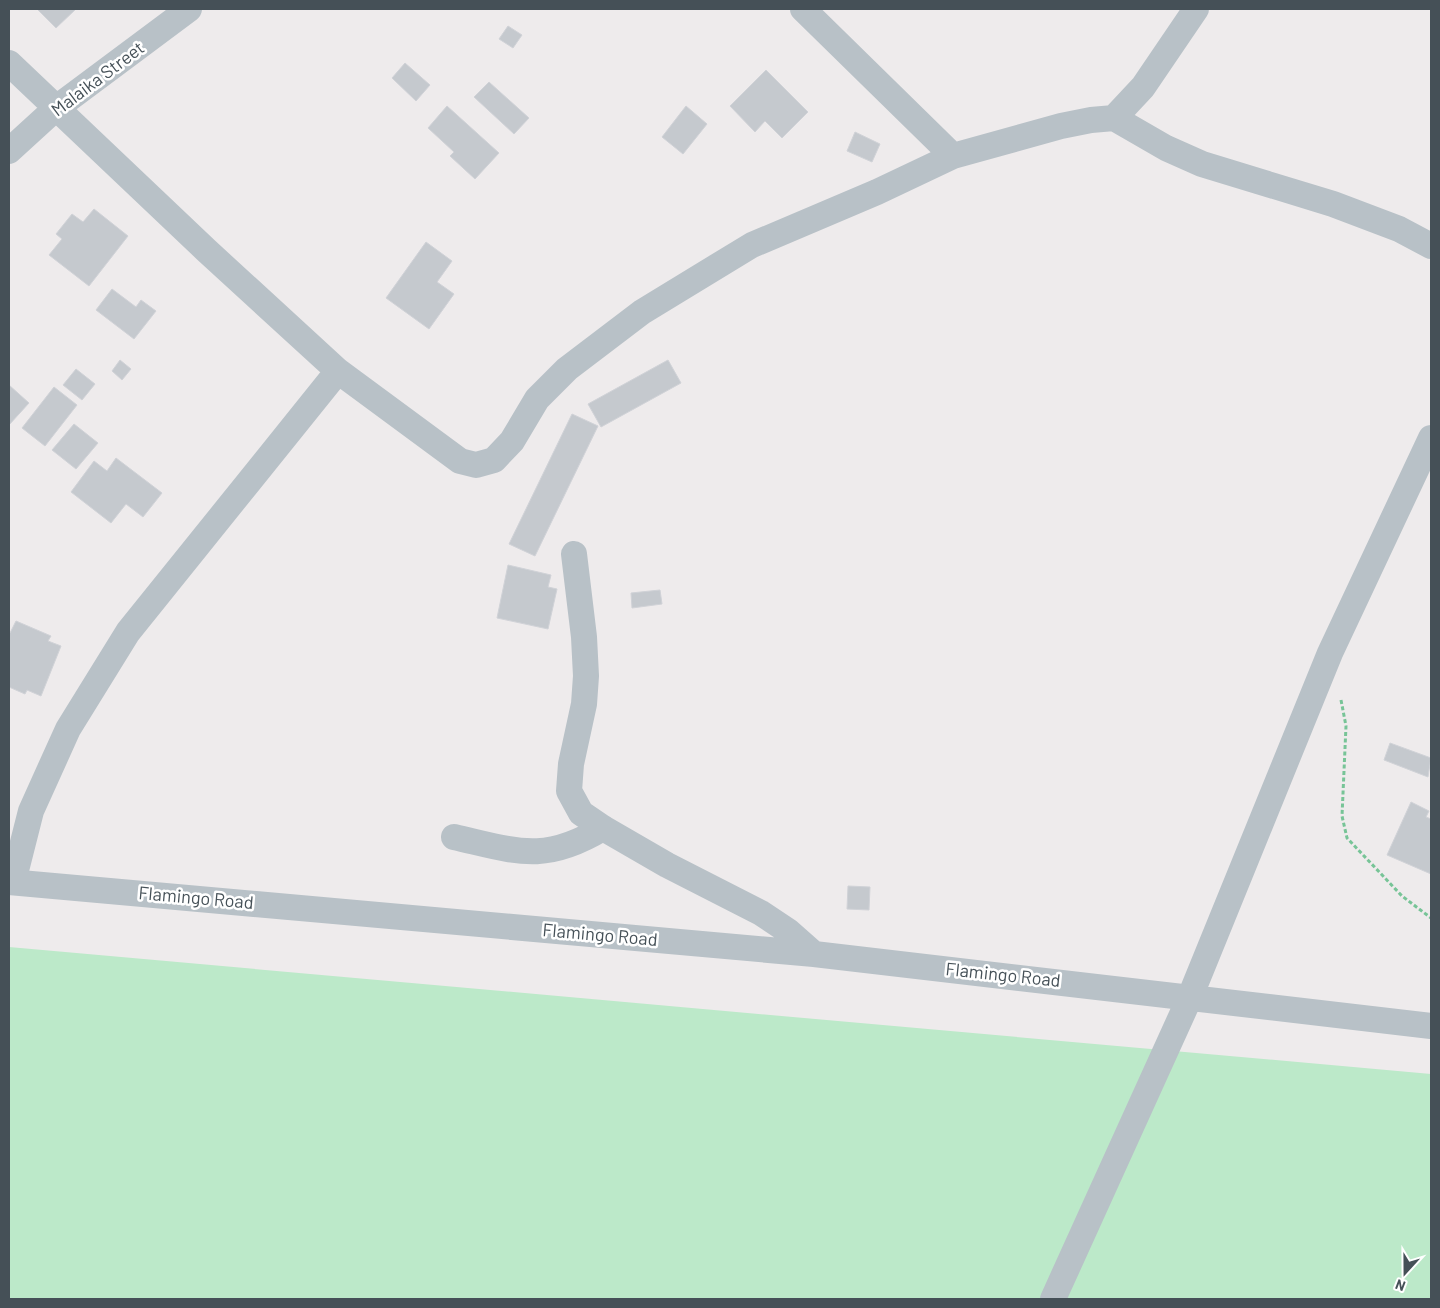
<svg xmlns="http://www.w3.org/2000/svg" width="1440" height="1308" font-family="Barlow,sans-serif">
  <rect width="100%" height="100%" fill="#eeebec"/>
  <path fill="#bce9c9" d="M9 947 1431 1074V1299H9Z"/>
  <path fill="#c5c9ce" stroke="#d0d2d7" d="M37 9H76L56 28Z
    M508 26 522 35 513 48 499 39Z
    M405 63 430 85 416 101 392 78Z
    M766 70 808 112 782 138 765 121 755 132 730 106Z
    M489 82 529 118 514 134 474 97Z
    M447 106 499 153 475 179 450 156 454 152 428 128Z
    M686 106 707 124 683 154 662 137Z
    M855 132 880 144 872 162 847 151Z
    M94 209 128 236 89 286 49 255 62 239 56 234 72 214 83 222Z
    M426 242 452 261 437 282 454 294 429 329 386 298Z
    M112 289 136 307 141 300 156 311 134 339 96 310Z
    M120 360 131 369 122 380 112 371Z
    M668 360 681 383 601 427 588 404Z
    M76 369 95 384 82 400 63 385Z
    M9 385 29 403 9 425Z
    M54 387 77 405 45 446 22 428Z
    M572 414 598 426 535 556 509 544Z
    M74 424 98 443 76 469 52 450Z
    M116 458 162 493 143 517 126 504 111 523 71 492 94 461 107 471Z
    M508 565 551 575 548 587 557 589 548 629 497 618Z
    M660 590 662 604 632 608 631 593Z
    M16 621 51 636 48 641 61 646 41 696 27 690 25 694 9 687V633H10Z
    M1390 743 1431 758 1428 777 1384 760Z
    M1411 802 1429 811 1426 817 1431 819V874L1387 855Z
    M848 886 870 887 869 910 847 909Z"/>
  <g fill="none" stroke-linecap="round" stroke-linejoin="round">
    <path stroke="#77c497" stroke-width="3" stroke-dasharray="4 2.5" stroke-linecap="butt" d="M1341 700 1346 726 1342 816 1347 838 1402 896 1431 918"/>
    <path stroke="#b8c1c7" stroke-width="26" d="M803 9 953 156
      M9 63 206 250 338 371 460 461 476 465 494 460 512 441 537 399 567 369 642 312 752 245 877 192 953 156 1061 126 1091 120 1114 118 1166 148 1202 164 1333 204 1399 229 1431 246
      M1114 118 1143 87 1196 9
      M9 151 55 109 189 9
      M574 554 584 637 586 676 584 704 571 764 569 791 581 813 603 828 667 865 761 913 788 931 814 954
      M454 837C516 851 544 864 603 828
      M9 882 814 954 1431 1026
      M13 882 31 811 68 729 128 632 338 371
      M1053 1299 1190 997 1330 653 1431 438"/>
  </g>
  <g text-anchor="middle" stroke-width="5" stroke-linejoin="round" paint-order="stroke">
    <g font-size="18" fill="#455057" stroke="#fff">
      <text transform="translate(98 79) rotate(-37)" y="6">Malaika Street</text>
      <text transform="translate(196 898) rotate(5)" y="6">Flamingo Road</text>
      <text transform="translate(600 935) rotate(5)" y="6">Flamingo Road</text>
      <text transform="translate(1003 975) rotate(6)" y="6">Flamingo Road</text>
    </g>
  </g>
  <rect width="1440" height="1308" fill="none" stroke="#455057" stroke-width="20"/>
  <g transform="translate(1405 1273) rotate(201)" stroke="#ffffff" stroke-width="4" paint-order="stroke">
  <path d="M0-4L9 19L0 12L-9 19Z" fill="#455057"/>
  <text y="-8" font-size="14" font-weight="bold" text-anchor="middle" fill="#455057">N</text>
  </g>
</svg>
